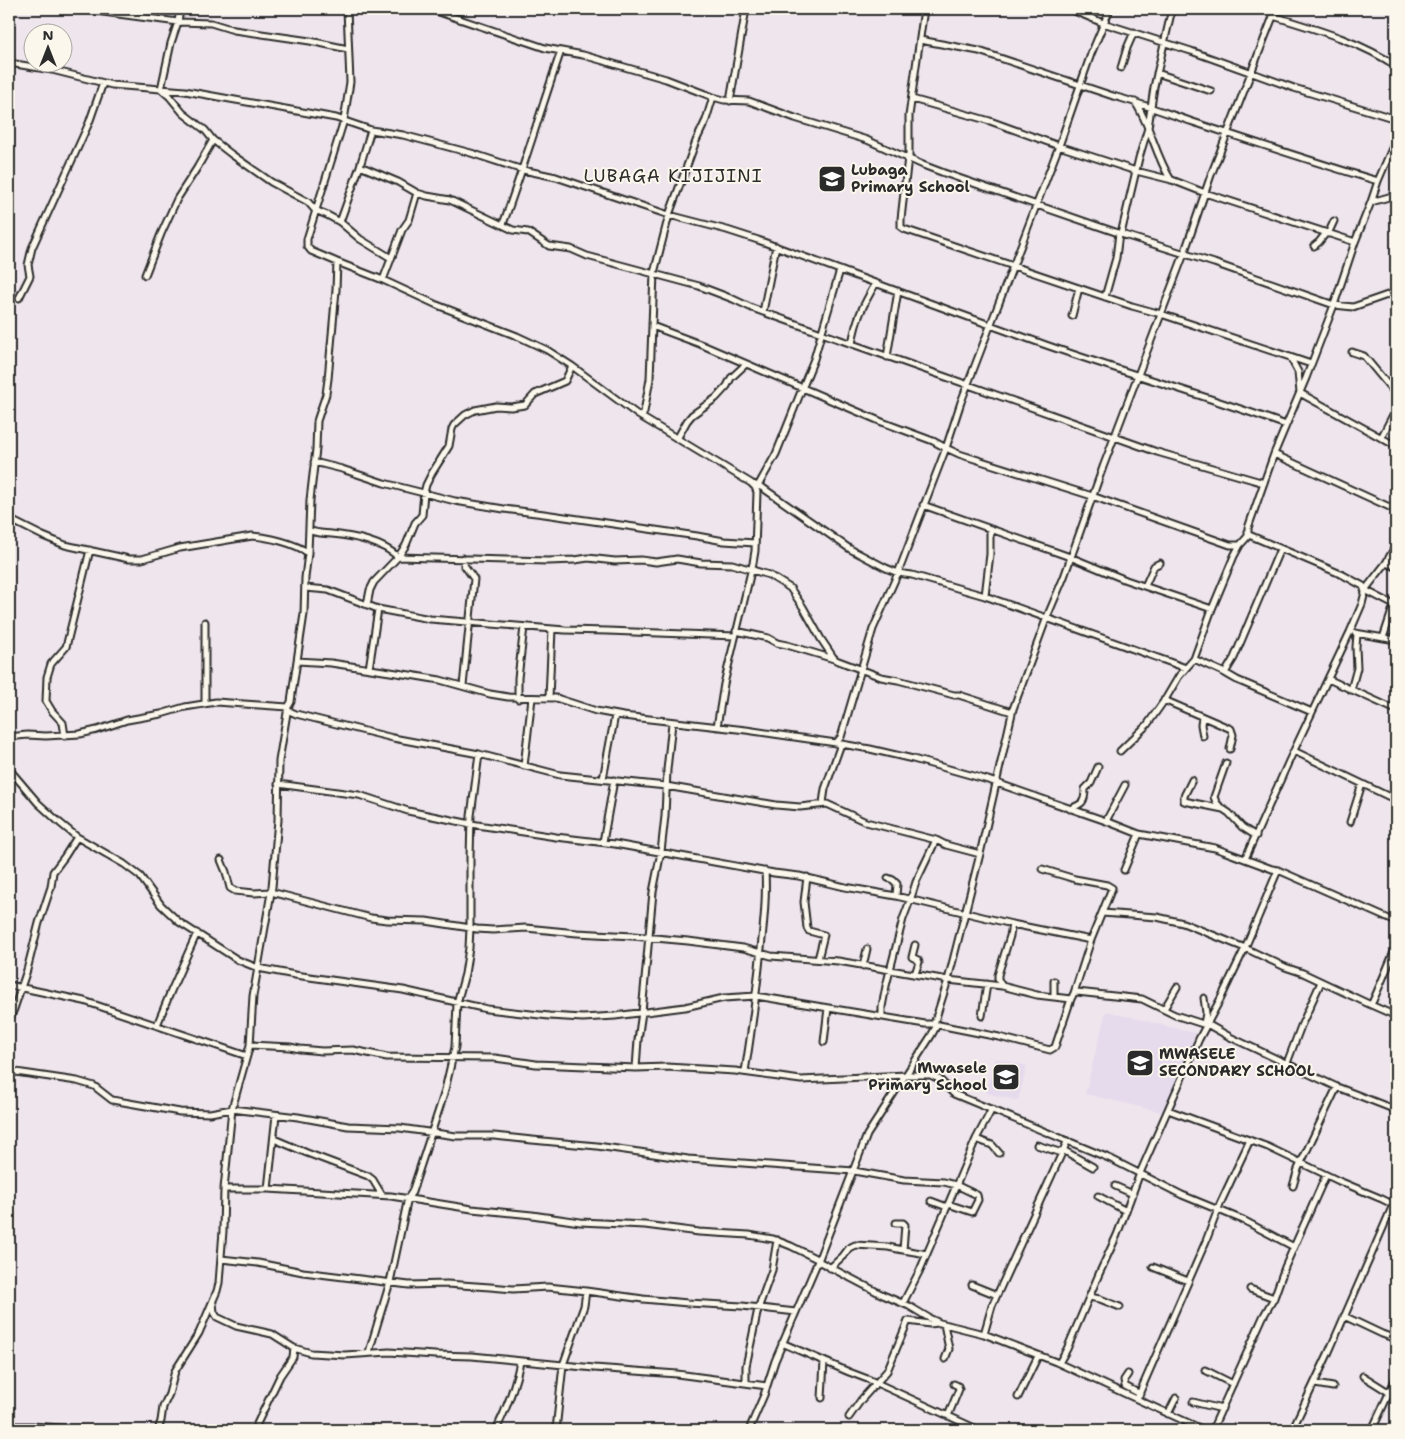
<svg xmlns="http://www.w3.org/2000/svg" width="1405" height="1439" font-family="'Shantell Sans',sans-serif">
  <rect width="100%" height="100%" fill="#efe6ed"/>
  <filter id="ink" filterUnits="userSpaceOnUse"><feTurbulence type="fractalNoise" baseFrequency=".02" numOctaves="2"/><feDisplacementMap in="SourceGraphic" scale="10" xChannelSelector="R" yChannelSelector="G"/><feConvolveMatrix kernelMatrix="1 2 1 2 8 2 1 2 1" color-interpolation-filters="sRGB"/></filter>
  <g filter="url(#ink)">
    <path fill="#e6daed" d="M1106 1011 1195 1033 1174 1115 1085 1094Z
      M995 1058 1027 1066 1018 1101 986 1093Z"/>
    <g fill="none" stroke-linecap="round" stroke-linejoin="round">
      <defs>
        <path id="minor" d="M90 9 103 12 178 22 211 23 234 30 310 41 348 49
          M180 9 178 22 171 43 161 89 169 96 183 113 205 130 213 140 231 154 271 182 308 202 315 210 327 215 340 222 360 239 391 258
          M347 9 350 82 344 120 307 239V246L311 251 337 262 383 280 437 305 517 336 547 350 572 366 638 415 751 483 755 487 757 492 755 551 753 563 724 684 717 727
          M430 9 545 48 583 55 666 79 713 97 724 100 749 101 795 118 867 140 923 165 944 173 1121 234 1214 263 1334 305 1353 307 1396 292
          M1070 9 1103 23 1191 51 1294 88 1396 119
          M1273 16C1315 29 1359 41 1396 66
          M9 19 12 9
          M920 40 979 51 1113 96C1140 103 1166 113 1193 122 1254 142 1316 163 1378 181
          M9 63 52 70 112 85 185 91 336 118 371 130 403 135 471 153 523 170 556 177 669 215 727 230 758 240C854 275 950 311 1046 345 1126 373 1207 396 1286 425
          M1121 68 1127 48 1134 32
          M1157 73 1211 91
          M912 99 990 121 1059 146 1136 171 1172 180 1205 193 1355 242
          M730 101 746 9
          M1135 102C1151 126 1155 155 1171 180
          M908 157 901 219V227L904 229 1132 306 1161 314 1311 364
          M909 158V116L924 9
          M360 166 398 182 417 193 427 196 450 200 513 230 528 232 549 246 571 249 587 256 699 286 733 299 752 308 838 339 943 376 1157 452 1264 483
          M1371 202 1396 195
          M340 222 360 166 371 130
          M503 224C524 167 541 109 561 51
          M1121 234 1139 158 1148 128 1154 87 1172 9
          M1328 234 1334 221
          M1314 246 1319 242 1326 233
          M145 275 161 234 177 199 197 168 213 140
          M383 280 402 230 409 220 417 193
          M1105 297 1116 258 1119 233
          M19 298 30 276 28 265 32 248 89 123 103 83
          M763 312 776 246
          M1072 316 1079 288
          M652 326 700 344 882 422 933 441 946 448 959 454 1092 496 1230 545H1240
          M852 344C856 319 863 305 876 283
          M1352 352 1364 356 1393 391 1396 402
          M887 357 898 291
          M1290 357 1298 372 1300 393 1396 446
          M642 417 644 412 650 379 654 273 669 215 696 141 706 120 713 97
          M1381 438 1396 409
          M677 439 687 421 692 415 716 398 727 386 731 378 746 364
          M1274 454 1396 510
          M314 462 342 469 384 483 455 501 504 509 544 514 697 536 724 541 755 543
          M753 484 763 488 850 549 886 568 898 573 912 575 985 596 1186 668
          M758 486 776 454 814 359 840 270
          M923 505 1070 557 1126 580 1212 609
          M9 519 43 536 65 545 129 559H142L180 548 252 536C268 537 295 543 308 553
          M309 530C317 534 324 533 332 534 352 536 383 542 398 557L548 561 575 560 588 558 615 561 641 560 656 562 677 559 701 563 732 564 769 575 790 588 803 607 821 639 833 657 836 660 881 677 898 680 954 695H959L1012 712
          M1396 545 1386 563 1365 590 1396 606
          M1386 563 1396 567
          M1145 586 1154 566 1160 563
          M305 588 328 590 378 609 430 619 565 630 608 631 735 636
          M985 596 990 554V529
          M367 605 370 590 374 582 398 557 406 545 415 523 422 515 424 493 426 485 432 473 449 446 452 429 454 425 465 415 475 410 496 406 511 407 525 405 535 394 565 381 572 366
          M205 622V703
          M736 631 768 638 777 643 787 645 834 659
          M1355 633 1396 640
          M1383 638 1394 605
          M1194 659 1225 673 1237 680 1312 712
          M297 661 331 663 410 675 440 680 490 694 508 697 556 698 596 711 623 716 746 730 836 743 870 749 913 759 988 780 1106 821 1139 834 1215 848 1272 869 1278 870 1396 922
          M369 669 378 609
          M1225 673 1234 658 1280 549
          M1328 679 1396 710
          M463 686 474 579 464 565 463 558
          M1351 690 1357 668 1356 647 1357 634
          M549 698 552 629
          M518 699V678L524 627
          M1164 700 1231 729 1233 735 1230 749
          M287 710 296 714 393 738 479 754 560 775 666 786 776 805 800 807 827 804 866 822 936 840 916 882 911 898 903 919 886 986 882 1007V1016
          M1202 717 1201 725 1203 736
          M65 736 63 723 52 711 46 701 47 677 51 664 66 647 90 550
          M9 737 27 735 46 736 80 734 97 730 127 720 161 714 185 707 216 702 288 707 291 702 292 694 304 614 305 578 308 553 310 500 316 449 317 421 326 394 328 379 336 290 337 262
          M836 743 841 737 873 629 898 573 946 448 961 402 1059 146 1091 54 1110 9
          M1120 751 1147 725 1166 698 1179 676 1194 659 1212 609 1234 556 1240 545 1249 535
          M1294 751 1396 800
          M524 766 532 698
          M9 769 38 803 60 823 77 837 124 864 140 876 161 905 179 922 238 960 258 968 295 975 403 990 487 1009 549 1016 583 1018 615 1016 685 1007 724 998 756 996 925 1024H934L999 1037 1050 1050 1055 1047 1071 999 1074 993 1077 992 1142 999 1175 1015 1206 1025
          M603 779 615 715
          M1192 780 1184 796V801L1223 809 1229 813 1242 827 1256 836
          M278 784 359 795 408 811 471 824 556 837 615 844 774 873 799 876 845 887 896 896 1012 924 1091 940
          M823 803 825 789 841 744
          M1221 808 1216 802 1214 797 1226 763
          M1070 809C1082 804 1085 803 1085 789L1091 783 1098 767
          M1106 821 1125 785
          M1350 822 1362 784
          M936 840 946 845 980 854
          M603 842 614 780
          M1245 859 1289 761 1350 632 1362 604 1365 592 1363 586 1343 575 1249 535 1248 534V528L1274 454 1306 378 1334 305 1355 242 1371 202 1378 181 1396 139
          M221 860 226 872 230 888 235 891 254 893 271 892 371 918 387 920 426 921 477 929 493 930 526 928 577 933 633 936 688 941 743 948 771 956 838 961 948 980 1002 986 1037 995 1071 999
          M1042 869 1075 879 1107 885 1112 888 1091 940 1074 993
          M1124 870 1139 834
          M807 877 804 902 807 928 809 931 824 935 818 959
          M888 878 893 880 897 884 896 896
          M1102 913 1157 917 1183 923 1245 948 1285 967 1303 973 1371 1005 1396 1016
          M863 966 867 949
          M915 974 919 962 918 960 912 957 915 945
          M9 985 84 1001 247 1056
          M1002 986 998 979V975L1010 936 1012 924
          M1054 996V981
          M1371 1005C1380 987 1387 967 1396 948
          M1164 1009 1177 987
          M982 1016 987 984
          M9 1021 14 1009 27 970 39 923 51 887 53 872 65 856 77 837
          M934 1024 948 980 980 854 1013 709 1047 617 1064 577 1103 467 1184 254 1211 175 1276 9
          M1204 1024 1206 1013 1204 998
          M1207 1024 1230 1037 1337 1087 1396 1110
          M157 1025 171 991 197 933
          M824 1042 828 1008
          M250 1045 290 1047 300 1049 322 1051 353 1050 387 1057 495 1058 536 1064 636 1068 667 1067 735 1071 801 1080 906 1075H930L939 1079 954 1094 1111 1159 1182 1195 1243 1220 1294 1247
          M1287 1063 1301 1026 1321 982
          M636 1068 638 1040 642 1012 653 892 661 852 665 816 667 770 672 723
          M9 1071 77 1081 94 1086 112 1100 180 1112 210 1113 232 1109 298 1117 348 1126 400 1128 456 1136H494L532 1140 597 1146 688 1159 854 1171 904 1180 944 1182 956 1185 977 1195 978 1200 972 1212 948 1204
          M745 1071C751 1037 755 1002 759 968 762 936 767 903 765 871
          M1168 1110 1268 1147 1339 1181 1382 1199 1396 1206
          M274 1139 307 1153 368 1176 373 1180 382 1195
          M976 1139 992 1145 999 1153
          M1037 1145 1062 1153
          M1063 1150 1093 1167
          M1115 1186 1133 1194
          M1293 1186 1298 1169 1337 1087
          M224 1189H268L391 1196 472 1209 532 1215 580 1222 645 1225 699 1232 749 1235 773 1239 791 1246 819 1260
          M268 1189 276 1115
          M1098 1196 1126 1211
          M931 1201 947 1207
          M896 1223H903L905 1225 903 1250 927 1254
          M221 1259 258 1263 303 1272 409 1285 447 1284 490 1287 513 1289 548 1287 586 1291 643 1299 688 1303 742 1306 796 1312
          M818 1261 883 1295 909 1306 929 1318 940 1323 984 1334 1056 1362 1204 1430
          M1153 1267 1188 1281
          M830 1268 843 1256 849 1248 855 1245 888 1247 903 1250
          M972 1285 997 1295
          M1250 1289 1274 1298
          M1089 1297 1100 1299 1120 1307
          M213 1303 214 1312 217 1317 236 1326 272 1334 294 1348 311 1353 345 1355 389 1352 435 1355 472 1356 594 1368 677 1374 767 1386
          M903 1303 920 1270 976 1139 992 1109
          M1344 1316 1382 1334 1396 1339
          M944 1324 949 1349 945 1359
          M984 1334 992 1306 1067 1142
          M782 1343 849 1372 870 1380 979 1430
          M369 1352 390 1282 408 1198 412 1192 444 1094 455 1047 457 1003 465 974 469 948 470 928V858L471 816 479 754
          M1059 1363 1067 1349 1099 1274 1117 1235 1140 1173 1199 1039 1221 998 1245 948 1278 870
          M1205 1370 1233 1384
          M1128 1374 1124 1380 1125 1386 1140 1394
          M1363 1376 1390 1393
          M746 1382V1366L752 1338 758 1309 772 1270 777 1240
          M1315 1384 1333 1387
          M1018 1397 1038 1356
          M822 1398 824 1361
          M1137 1399 1206 1241 1220 1204 1250 1140
          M1193 1402 1222 1409
          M1168 1414 1176 1398
          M948 1416 959 1389 958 1386 954 1384
          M849 1417 861 1400 887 1371 908 1321 930 1324 938 1323
          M9 1426H32L90 1430
          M158 1430 161 1421 163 1407 169 1394 175 1371 199 1333 217 1291 219 1283 223 1231 224 1189 232 1109 250 1045 253 996 272 887 278 820 279 761 288 707
          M254 1430 280 1376 293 1357 294 1348
          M496 1430C507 1408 515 1386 520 1362
          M556 1430 563 1365 584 1306 586 1291
          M750 1430 751 1425 764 1395 775 1361 818 1261 867 1135 931 1036 937 1025
          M1212 1430 1263 1317 1274 1298 1285 1267 1326 1175
          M1292 1430 1328 1354 1393 1205
          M1372 1430 1396 1378"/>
      </defs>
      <use href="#minor" stroke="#2b2b2b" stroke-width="9"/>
      <use href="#minor" stroke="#fbf7ec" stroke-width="5"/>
    </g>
  </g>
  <defs>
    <symbol id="school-square" viewBox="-11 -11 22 22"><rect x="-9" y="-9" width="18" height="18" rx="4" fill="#2b2b2b" stroke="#fbf7ec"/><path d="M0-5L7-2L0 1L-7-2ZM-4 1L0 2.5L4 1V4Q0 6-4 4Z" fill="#fff"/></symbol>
  </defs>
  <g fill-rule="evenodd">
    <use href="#school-square" x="816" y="163" width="32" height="32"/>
    <use href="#school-square" x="1124" y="1047" width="32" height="32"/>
    <use href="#school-square" x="990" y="1061" width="32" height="32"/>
  </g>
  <g text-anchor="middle" stroke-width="4" stroke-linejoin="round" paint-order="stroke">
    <g font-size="15" font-weight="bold" fill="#2b2b2b" stroke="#fbf7ec" text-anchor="start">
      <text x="851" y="175">Lubaga<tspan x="851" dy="17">Primary School</tspan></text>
      <text x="1159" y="1059">MWASELE<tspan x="1159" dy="17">SECONDARY SCHOOL</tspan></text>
      <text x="987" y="1073" text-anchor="end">Mwasele<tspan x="987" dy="17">Primary School</tspan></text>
    </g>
    <g font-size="18" letter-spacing="1" fill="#2b2b2b" stroke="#fbf7ec">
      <text x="673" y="182">LUBAGA KIJIJINI</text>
    </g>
  </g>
  <rect width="1405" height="1439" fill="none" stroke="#fbf7ec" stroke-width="30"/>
  <rect x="15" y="15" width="1375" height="1409" fill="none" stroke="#2b2b2b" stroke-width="2" filter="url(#ink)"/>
  <g transform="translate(48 48)"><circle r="24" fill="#fbf7ec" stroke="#a8a59f"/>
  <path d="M0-4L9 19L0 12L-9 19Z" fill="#2b2b2b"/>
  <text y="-8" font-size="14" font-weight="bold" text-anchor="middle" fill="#2b2b2b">N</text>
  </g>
</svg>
